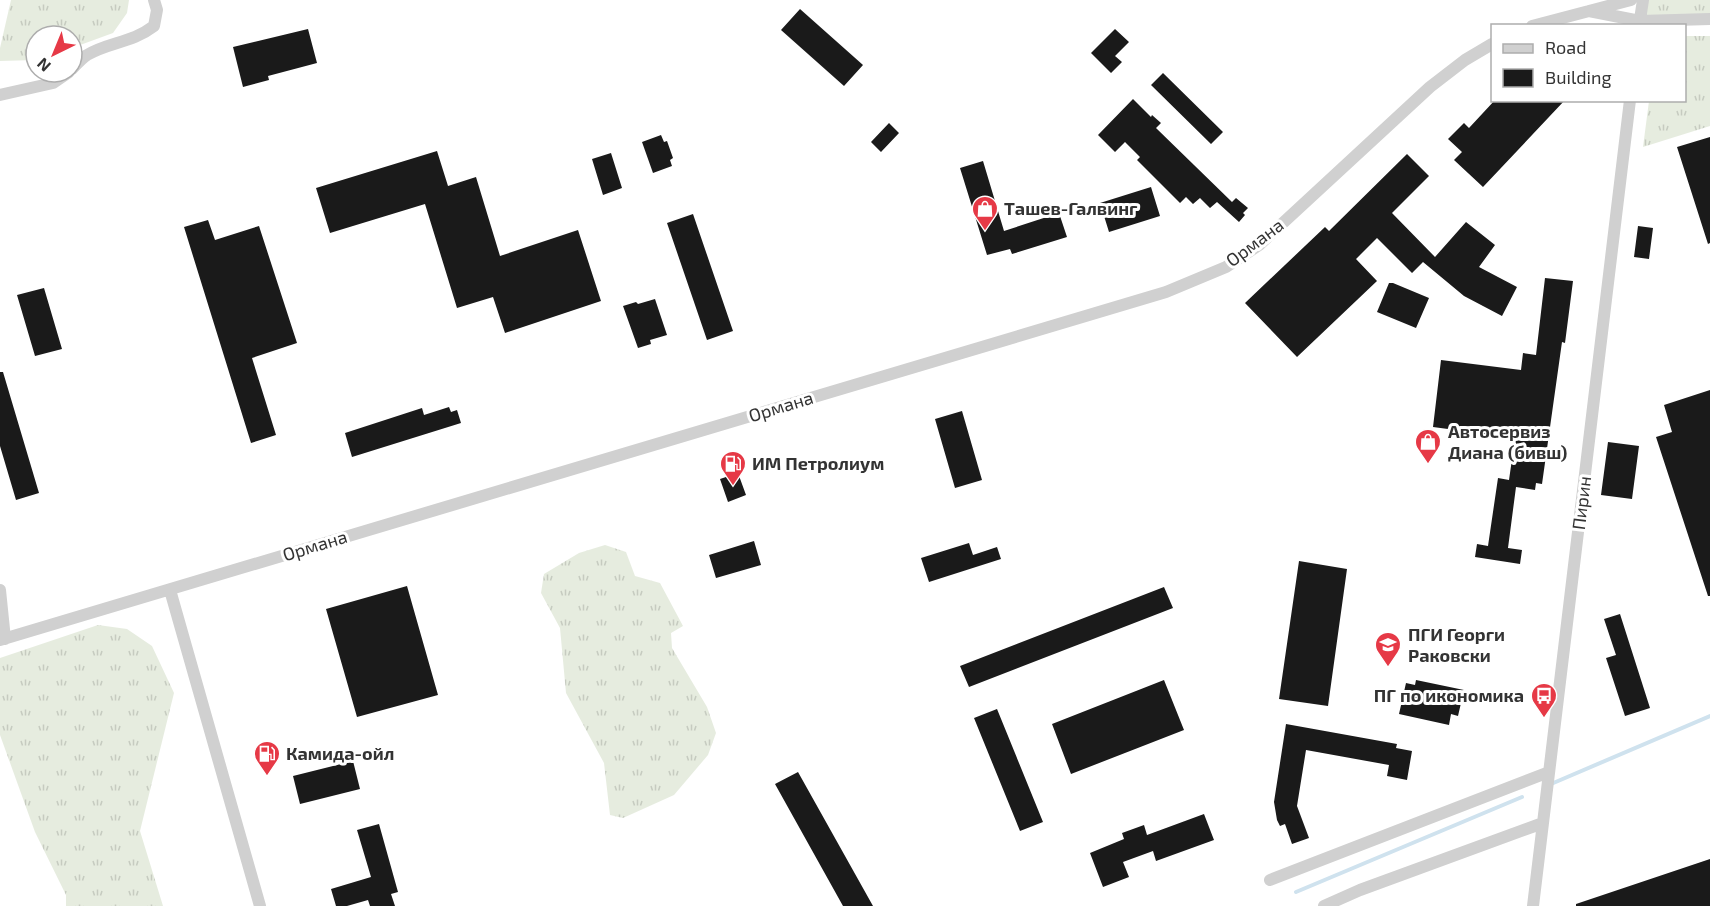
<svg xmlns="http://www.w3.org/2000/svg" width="1710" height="906" font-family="'Exo 2',sans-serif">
  <defs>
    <pattern id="grass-tufts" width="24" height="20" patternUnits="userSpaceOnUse" patternTransform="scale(1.5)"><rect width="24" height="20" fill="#e6ecdf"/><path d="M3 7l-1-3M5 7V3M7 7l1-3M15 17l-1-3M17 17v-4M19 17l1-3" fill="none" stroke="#c6cbc0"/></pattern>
  </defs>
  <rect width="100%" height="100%" fill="#fff"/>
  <path fill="url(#grass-tufts)" d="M11 0H129L127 13 113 33 72 48V36H36V60L0 61V48Z
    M1643 0H1710V19L1640 21Z
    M1685 36H1710V126L1643 147 1649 101 1684 100Z
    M605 545 626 552 635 576 660 583 683 626 671 633 672 648 707 707 716 733 708 755 674 795 623 818 610 815 604 763 566 693 560 628 541 593 544 574 579 553Z
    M98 625 127 629 152 646 174 693 140 831 163 906H66V895L35 832 0 735V658Z"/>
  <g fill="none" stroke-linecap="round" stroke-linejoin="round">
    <path stroke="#cfe2ee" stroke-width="4" d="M1551 784 1710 716
      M1296 892 1522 797"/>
  </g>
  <path fill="#1a1a1a" d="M800 9 863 65 844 86 781 30Z
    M308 29 317 63 268 76 269 80 243 87 233 47Z
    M1115 29 1129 42 1115 56 1122 62 1111 73 1091 53Z
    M1163 73 1223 132 1211 144 1151 85Z
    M1133 99 1151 117 1152 115 1161 123 1156 128 1232 202 1236 198 1248 208 1243 213 1245 215 1239 222 1217 202 1210 208 1200 198 1193 204 1186 197 1180 203 1137 160 1140 157 1125 142 1115 152 1098 135Z
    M1495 100H1565L1483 187 1454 160 1462 152 1448 139 1464 123 1469 128Z
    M889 123 899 133 881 152 871 142Z
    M661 135 664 142 667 141 673 158 670 160 672 166 653 173 642 142Z
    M1710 137V243L1708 244 1677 147Z
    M437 151 448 186 476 177 500 256 578 230 601 301 505 333 493 297 457 308 425 204 330 233 316 188Z
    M611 153 622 188 603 195 592 159Z
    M1407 154 1429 176 1392 213 1435 257 1466 222 1495 245 1479 267 1517 287 1502 316 1464 296 1423 262 1412 273 1377 238 1356 259 1377 281 1297 357 1245 303 1325 227 1329 231Z
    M983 161 1004 231 1059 213 1067 237 1012 254 1010 249 987 255 960 168Z
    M1151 187 1160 216 1109 232 1100 203Z
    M693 214 733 331 707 340 667 223Z
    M208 220 215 240 259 226 297 343 252 358 276 435 251 443 184 227Z
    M1638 226 1653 228 1649 259 1634 257Z
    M1545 278 1573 281 1565 343 1562 342 1542 484 1536 483 1535 490 1516 487 1508 548 1522 550 1520 564 1475 557 1477 544 1488 546 1498 478 1509 480 1515 438 1433 427 1441 360 1521 370 1523 353 1536 355Z
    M1389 283H1393L1429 298 1416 328 1377 312Z
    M44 288 62 349 35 356 17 295Z
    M655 299 667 335 650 340 651 344 638 348 623 306 636 302 638 304Z
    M0 372H3L39 493 16 500 0 446Z
    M1710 390V596H1708L1656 437 1672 432 1664 405Z
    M449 407 451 412 457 410 461 423 352 457 345 433 422 408 424 415Z
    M962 411 982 480 955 488 935 419Z
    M1608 442 1639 446 1632 499 1601 495Z
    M738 473 746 495 728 502 720 479Z
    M754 541 761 565 716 578 709 555Z
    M969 543 973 555 997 547 1001 559 929 582 921 558Z
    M1299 561 1347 569 1328 706 1279 699Z
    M407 586 438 695 357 717 326 609Z
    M1164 587 1173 608 969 687 960 666Z
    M1620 614 1650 708 1625 716 1606 658 1616 655 1604 619Z
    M1164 680 1184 730 1071 774 1052 724Z
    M1416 680 1464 690 1458 716 1451 714 1449 725 1399 714 1406 683 1415 685Z
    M997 709 1043 822 1020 831 974 718Z
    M1286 724 1397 744 1396 748 1412 751 1407 780 1387 776 1389 765 1306 750 1297 806 1309 838 1292 844 1285 824 1280 826 1277 820 1274 802Z
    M353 761 360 789 300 804 293 776Z
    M798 772 873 906H843L775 784Z
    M1204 814 1214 840 1156 861 1153 851 1123 862 1129 877 1103 887 1090 853 1124 839 1122 833 1144 825 1147 835Z
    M379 824 398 892 391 894 395 906H370L368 900 347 906H336L331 889 371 877 357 830Z
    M1710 859V906H1576V904Z"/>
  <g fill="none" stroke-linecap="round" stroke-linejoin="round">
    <path stroke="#d0d0d0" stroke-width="12" d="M1589 11 1640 21 1710 19
      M1532 26 1631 0
      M1639 26 1643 0
      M72 69C77 64 81 59 87 55 108 42 132 43 154 26L157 10 154 0
      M0 95 53 83 69 72
      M0 590 5 639
      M170 590 260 906
      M0 640 1166 292 1226 267 1259 245 1430 87 1465 60 1492 44
      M1270 880 1549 772
      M1324 906 1360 890 1543 823
      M1533 906 1630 100"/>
  </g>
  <defs>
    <symbol id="shop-pin" viewBox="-11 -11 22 30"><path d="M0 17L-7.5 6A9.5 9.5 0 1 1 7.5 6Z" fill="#e63946" stroke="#fff"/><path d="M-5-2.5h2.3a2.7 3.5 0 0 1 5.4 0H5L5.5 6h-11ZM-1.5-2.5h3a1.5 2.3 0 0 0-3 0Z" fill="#fff"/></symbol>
    <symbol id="fuel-pin" viewBox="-11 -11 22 30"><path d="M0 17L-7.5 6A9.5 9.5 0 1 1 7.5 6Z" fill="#e63946" stroke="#fff"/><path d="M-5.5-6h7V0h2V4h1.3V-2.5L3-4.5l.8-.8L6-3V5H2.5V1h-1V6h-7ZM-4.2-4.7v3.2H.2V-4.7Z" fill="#fff"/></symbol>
    <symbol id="school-pin" viewBox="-11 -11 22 30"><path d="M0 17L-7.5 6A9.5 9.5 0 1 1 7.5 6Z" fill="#e63946" stroke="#fff"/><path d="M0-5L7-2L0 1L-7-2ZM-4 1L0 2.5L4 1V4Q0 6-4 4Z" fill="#fff"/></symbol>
    <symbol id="bus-pin" viewBox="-11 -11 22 30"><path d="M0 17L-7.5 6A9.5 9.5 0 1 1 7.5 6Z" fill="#e63946" stroke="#fff"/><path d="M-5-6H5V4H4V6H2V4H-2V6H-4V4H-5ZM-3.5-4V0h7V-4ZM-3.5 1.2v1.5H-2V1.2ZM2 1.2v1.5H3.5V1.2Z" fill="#fff"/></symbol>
  </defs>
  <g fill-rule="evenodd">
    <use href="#shop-pin" x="970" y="194" width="30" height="40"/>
    <use href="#shop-pin" x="1413" y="427" width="30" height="40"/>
    <use href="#fuel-pin" x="718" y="449" width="30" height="40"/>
    <use href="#school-pin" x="1373" y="630" width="30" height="40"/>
    <use href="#bus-pin" x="1529" y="681" width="30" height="40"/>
    <use href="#fuel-pin" x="252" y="739" width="30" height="40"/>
  </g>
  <g text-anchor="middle" stroke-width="6" stroke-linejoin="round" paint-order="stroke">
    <g font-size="18" font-weight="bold" fill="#333" stroke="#fff" text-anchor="start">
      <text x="1004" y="215">Ташев-Галвинг</text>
      <text x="1448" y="438">Автосервиз<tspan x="1448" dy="21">Диана (бивш)</tspan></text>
      <text x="752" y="470">ИМ Петролиум</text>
      <text x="1408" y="641">ПГИ Георги<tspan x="1408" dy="21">Раковски</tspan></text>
      <text x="1524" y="702" text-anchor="end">ПГ по икономика</text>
      <text x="286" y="760">Камида-ойл</text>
    </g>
    <g font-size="18" fill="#333" stroke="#fff">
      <text transform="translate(1255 243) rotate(-37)" y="6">Ормана</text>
      <text transform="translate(781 407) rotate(-17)" y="6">Ормана</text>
      <text transform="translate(1582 503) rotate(-83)" y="6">Пирин</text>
      <text transform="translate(315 546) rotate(-17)" y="6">Ормана</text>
    </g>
  </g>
  <rect x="1491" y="24" width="195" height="78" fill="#ffffff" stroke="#adadad" stroke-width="1.5"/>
  <rect x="1503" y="44" width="30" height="9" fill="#d0d0d0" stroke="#adadad" stroke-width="1.5"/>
  <text x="1545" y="54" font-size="18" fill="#333333">Road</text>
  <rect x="1503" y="69" width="30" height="18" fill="#1a1a1a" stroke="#adadad" stroke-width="1.5"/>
  <text x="1545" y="84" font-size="18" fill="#333333">Building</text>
  <g transform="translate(54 54) rotate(223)"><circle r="28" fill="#ffffff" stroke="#adadad" stroke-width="1.5"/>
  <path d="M0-4.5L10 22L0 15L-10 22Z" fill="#e63946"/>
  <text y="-9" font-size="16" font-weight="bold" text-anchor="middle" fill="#333333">N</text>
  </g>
</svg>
